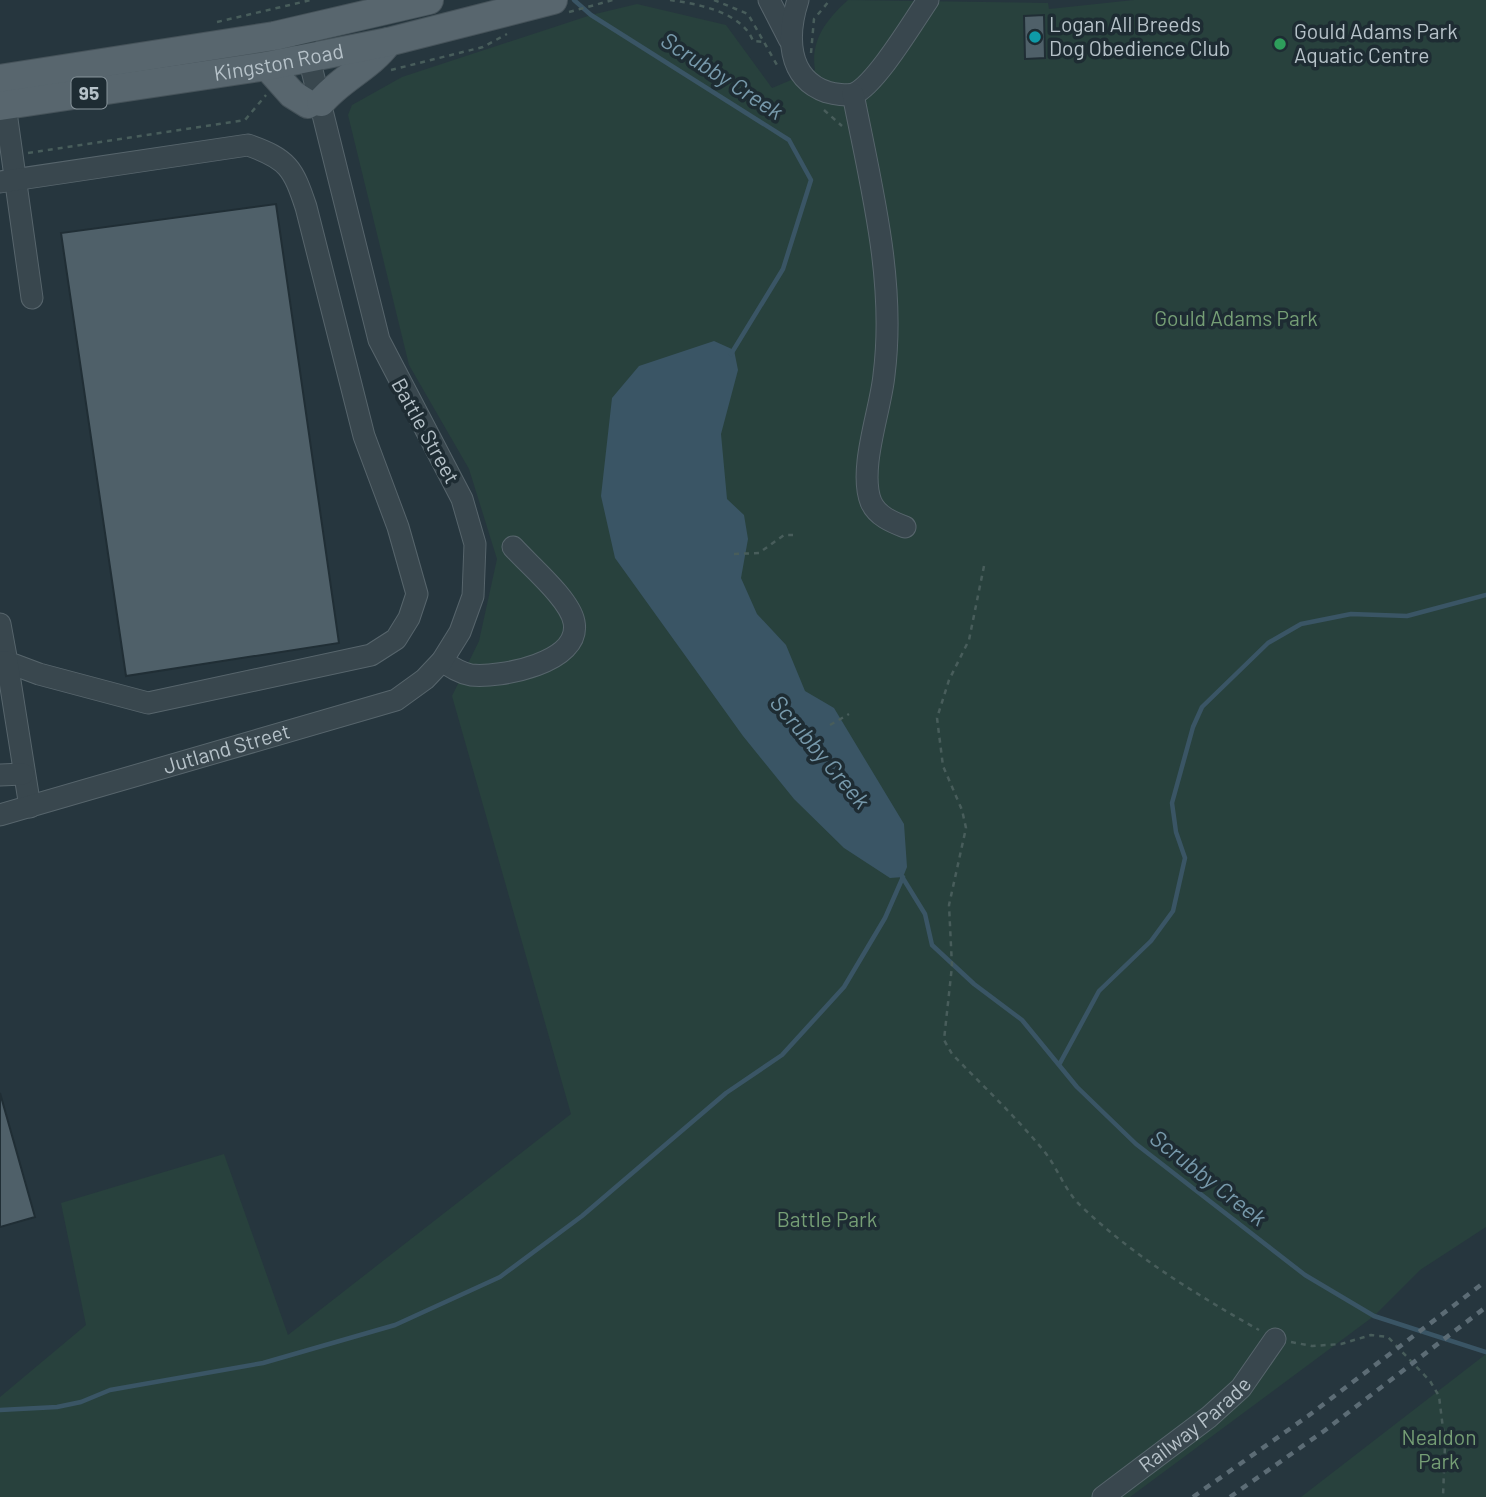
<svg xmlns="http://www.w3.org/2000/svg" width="1486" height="1497" font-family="Barlow,sans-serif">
  <rect width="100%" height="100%" fill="#26363e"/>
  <path fill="#28413d" d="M848 0 1048 3 1049 9 1134 0H1486V1227L1420 1270 1374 1316 1130 1497H0V1397L86 1325 61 1203 224 1154 288 1335 571 1114 452 696 479 641 497 559 469 469 409 365 348 115 352 105 402 77 591 15 637 4 726 25 772 88 815 70C810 40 827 19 848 0Z
    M1486 1354V1497H1301Z"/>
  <path fill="#3a5565" d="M714 341 734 350 738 370 721 434 727 499 744 515 748 539 741 578 757 614 786 645 805 691 834 708 904 824 907 867 903 877 890 878 844 848 794 799 743 736 615 558 601 496 612 398 639 366Z"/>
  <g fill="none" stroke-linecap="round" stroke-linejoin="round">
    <path stroke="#3a5565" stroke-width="4.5" d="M574 0 591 15 789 140 811 180 783 269 731 354
      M901 875 925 914 932 945 974 984 1022 1020 1077 1087 1136 1144 1305 1275 1374 1316 1486 1352
      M1059 1065 1099 991 1151 941 1173 911 1185 858 1176 832 1172 803 1193 727 1202 707 1268 643 1301 624 1351 614 1407 616 1486 595
      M0 1410 57 1407 81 1402 110 1390 263 1363 395 1325 500 1277 582 1216 726 1093 782 1055 844 987 885 918 903 877"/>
  </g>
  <path fill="#4f6069" stroke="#202e35" stroke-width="2" d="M1044 15 1045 58 1025 59 1024 16Z
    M276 204 339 643 126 676 61 233Z
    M0 1093 35 1217 0 1227Z"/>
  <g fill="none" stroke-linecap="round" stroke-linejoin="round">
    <defs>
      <g id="minor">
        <path d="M769 0 789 39"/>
        <path d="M798 0C787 34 786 78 827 92 834 94 847 96 854 94 876 84 913 22 928 0"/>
        <path d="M853 94C871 186 896 281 884 375 881 409 858 469 871 502 877 516 892 522 905 527"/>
        <path d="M5 105 32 298"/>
        <path d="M0 182 248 145C288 159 293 168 306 207L364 436 398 527 417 594 409 618 396 639 371 655 148 703 39 674 7 662 0 624"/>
        <path d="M442 661C451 667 460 673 471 675 500 678 582 663 574 622 570 599 529 565 513 547"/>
        <path d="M0 662H7L30 807"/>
        <path d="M0 775 23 774"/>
        <path id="s1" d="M0 815 396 700 425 679 442 661 460 632 473 596 475 544 462 499 379 340 302 30"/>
        <path id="s2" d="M1103 1497 1209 1417 1241 1388 1275 1339"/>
      </g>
      <g id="major">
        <path d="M267 66 292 94 308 104"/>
        <path d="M0 79 274 36 429 0"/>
        <path d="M321 102C341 78 370 67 388 42"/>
        <path id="s3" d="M0 106 267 66 388 42 553 0"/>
      </g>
    </defs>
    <use href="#minor" stroke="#57656c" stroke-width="23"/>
    <use href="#major" stroke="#46535a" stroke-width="30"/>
    <path stroke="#485d5b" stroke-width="2.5" stroke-dasharray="5 5" stroke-linecap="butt" d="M670 0C698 4 742 12 753 41L766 42
      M714 0 748 14 777 65
      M569 12 613 0
      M217 22 311 0
      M811 53 814 19 830 0
      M391 70 483 47 507 34
      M824 110 842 126
      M28 153 245 120 266 95
      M734 554 759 553 784 535H793
      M984 566 969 640 949 680 937 718 943 766 962 810 966 828 949 905 952 966 944 1040 952 1054C983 1086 1016 1117 1044 1151 1059 1170 1065 1192 1083 1208 1135 1257 1197 1295 1259 1330
      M830 725 849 714
      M1291 1342 1312 1346 1341 1344 1371 1335 1388 1337 1430 1381 1439 1396 1445 1445 1443 1497"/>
    <use href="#minor" stroke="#39474e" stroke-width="21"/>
    <use href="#major" stroke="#58666e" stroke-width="28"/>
    <path stroke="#5c6c75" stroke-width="4.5" stroke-dasharray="7 7" stroke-linecap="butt" d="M1193 1497 1308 1416 1486 1281
      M1230 1497 1324 1431 1486 1307"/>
  </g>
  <circle fill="#0f9aa8" stroke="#1e2c33" stroke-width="2.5" cx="1035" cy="37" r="7"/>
  <circle fill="#2e9e5b" stroke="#1e2c33" stroke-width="2.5" cx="1280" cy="44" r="7"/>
  <g text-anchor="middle" stroke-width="7" stroke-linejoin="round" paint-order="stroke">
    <rect fill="#1e2c33" stroke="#88959c" stroke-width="2" x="71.5" y="77.5" width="35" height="31" rx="5"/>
    <g font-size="19" font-weight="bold" fill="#b6c2c9">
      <text x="89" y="100">95</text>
    </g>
    <g font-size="21" fill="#b6c2c9" stroke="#1e2c33" text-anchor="start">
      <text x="1049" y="32">Logan All Breeds<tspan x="1049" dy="24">Dog Obedience Club</tspan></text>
      <text x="1294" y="39">Gould Adams Park<tspan x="1294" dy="24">Aquatic Centre</tspan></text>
    </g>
    <g font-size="21" fill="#b6c2c9" stroke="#1e2c33">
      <text dy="7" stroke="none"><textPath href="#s3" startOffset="282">Kingston Road</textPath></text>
      <text transform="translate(425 431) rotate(61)" y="7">Battle Street</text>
      <text dy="7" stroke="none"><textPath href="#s1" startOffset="236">Jutland Street</textPath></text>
      <text dy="7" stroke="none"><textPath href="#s2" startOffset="117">Railway Parade</textPath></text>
    </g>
    <g font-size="21" fill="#759e75" stroke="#1e2c33">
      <text x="1236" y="326">Gould Adams Park</text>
      <text x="827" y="1227">Battle Park</text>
      <text x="1439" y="1445">Nealdon<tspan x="1439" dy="24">Park</tspan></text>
    </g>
    <g font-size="23" font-style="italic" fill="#7799ab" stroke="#1e2c33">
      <text transform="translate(722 76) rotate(33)" y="8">Scrubby Creek</text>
      <text transform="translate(820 752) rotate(50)" y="8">Scrubby Creek</text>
      <text transform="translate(1208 1178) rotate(38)" y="8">Scrubby Creek</text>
    </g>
  </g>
</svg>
